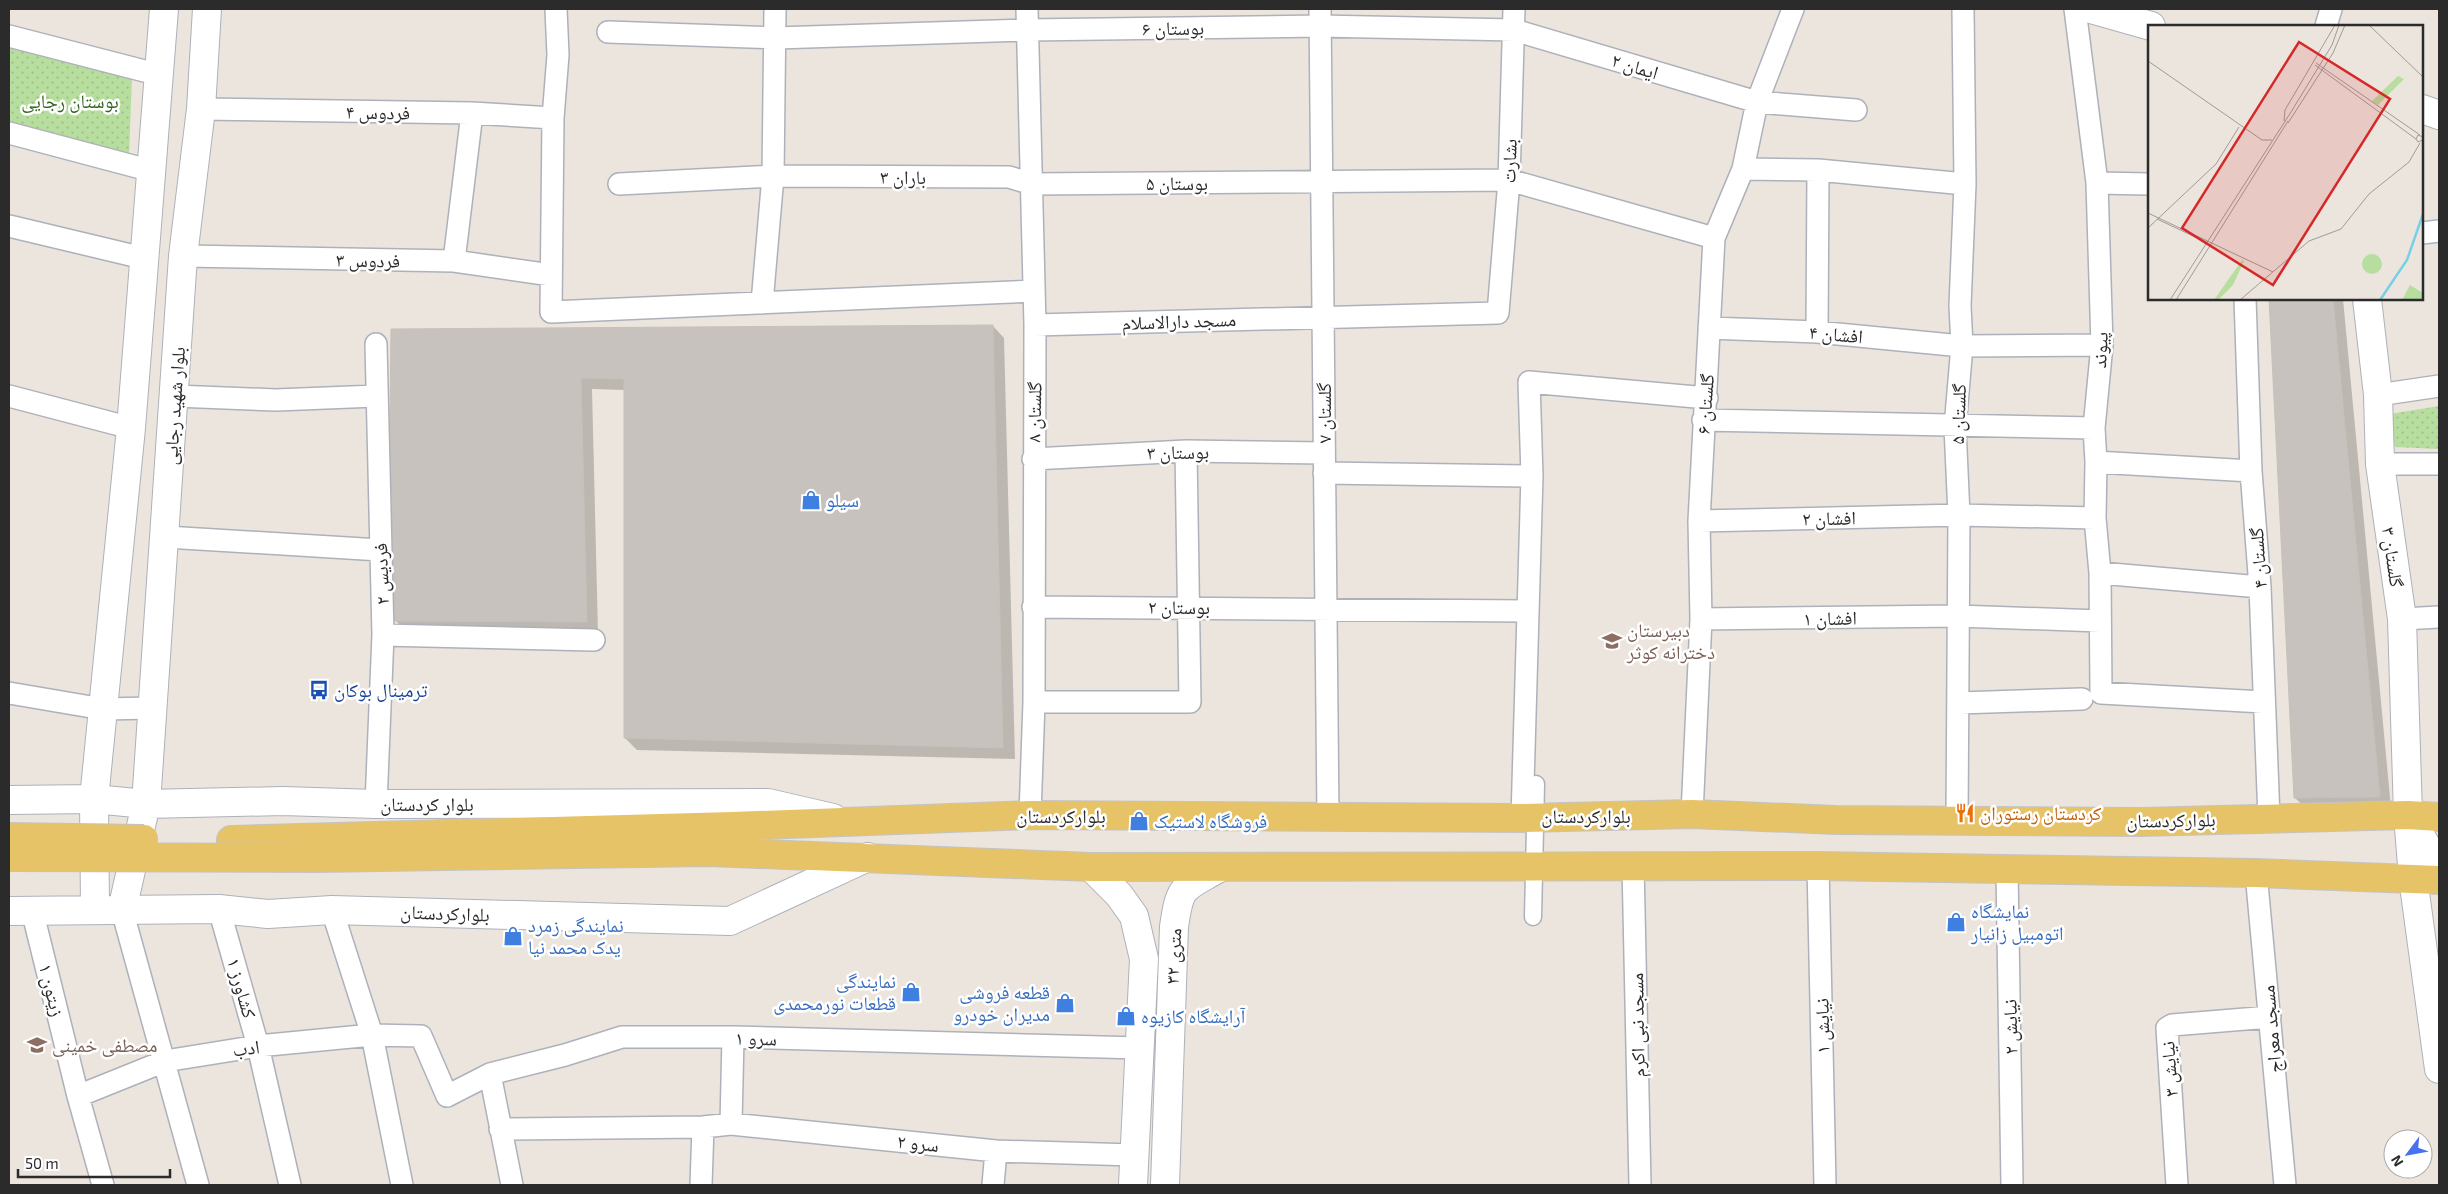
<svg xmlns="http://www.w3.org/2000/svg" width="2448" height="1194" font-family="'Exo 2','Noto Naskh Arabic',sans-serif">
  <defs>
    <pattern id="green-dots" width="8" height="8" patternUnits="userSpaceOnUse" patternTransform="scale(1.25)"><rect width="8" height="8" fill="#b7de9e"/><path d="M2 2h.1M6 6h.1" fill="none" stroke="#9ebf88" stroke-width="1.8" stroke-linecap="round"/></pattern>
  </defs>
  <rect width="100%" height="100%" fill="#ece5de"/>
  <path fill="url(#green-dots)" d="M9 44 132 75 129 157 9 126Z
    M2439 406V449L2395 447 2390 414Z"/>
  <path fill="#0003" d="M2271 299H2343L2391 808 2307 809 2295 798Z
    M993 326 1004 338 1015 759 637 750 625 738V390L592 389 598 633H408L396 621 392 331Z"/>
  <path fill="#c7c2bd" stroke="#c7c1b7" d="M2269 299H2333L2380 797 2294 798Z
    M993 325 1003 748 624 738V379L581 378 587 622 395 621 390 424 391 329Z"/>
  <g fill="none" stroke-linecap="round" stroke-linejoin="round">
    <defs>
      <path id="pedestrian" d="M1533 917 1536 784"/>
      <path id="minor" d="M556 9 558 55 553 118 551 312 1034 291
        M1027 9 1035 325 1034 702 1030 815
        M1320 9 1328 817
        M2075 9 2097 183 2102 345 2094 428 2096 462 2095 518 2100 573 2101 693 2263 702
        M2326 26 2331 9
        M608 32 776 38 1027 30 1320 26 1514 30 1757 102 1856 110
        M9 36 160 75
        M201 109 472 113 553 118
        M9 133 152 171
        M1743 169 1818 170 1965 184
        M2097 183 2149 184
        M619 184 773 176 1009 177 1032 184 1509 180 1714 238
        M9 226 143 258
        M2422 233 2439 231
        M183 256 454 261 551 275
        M454 261 472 113
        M2245 299 2251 471 2260 587 2269 818
        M762 303 773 176 775 9
        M1035 325 1498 313 1509 180 1514 9
        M1709 328 1817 332 1962 346 2102 345
        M1817 332 1818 170
        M2378 395 2439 386
        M9 396 131 428
        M175 396 276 400 376 396
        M1703 420 2094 428
        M1033 459 1186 451 1324 453
        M2096 462 2251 471
        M2380 464H2439
        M1324 473 1532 476
        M1699 521 1959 515 2095 518
        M166 537 380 550
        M2100 573 2260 587
        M1033 607 1528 611
        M1701 619 1958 616 2100 621
        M2402 619 2439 617
        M383 635 594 640
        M9 693 103 709 152 708
        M1034 702H1190L1186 451
        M1959 703 2082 699
        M376 804 383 635 376 344
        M1692 814 1701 619 1699 521 1714 238 1743 169 1757 102 1793 9
        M1522 818 1532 476 1529 382 1707 398
        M1957 820 1959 515 1955 427 1962 346 1960 306 1965 184 1963 9
        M1633 865 1640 1185
        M1818 866 1825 1185
        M2007 869 2012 1185
        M2256 873 2285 1185
        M219 909 258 1046 290 1185
        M32 910 78 1096 103 1185
        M122 910 198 1185
        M332 910 372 1035 402 1185
        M490 1074 512 1185
        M78 1096 165 1061 258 1046 372 1035 421 1036 447 1096 490 1074 565 1055 622 1037H733L1140 1048
        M731 1124 733 1037
        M500 1129 703 1127 731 1124 996 1151 1134 1155
        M701 1185 703 1127
        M993 1185 996 1151
        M2177 1185 2167 1028 2172 1025 2270 1017"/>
      <path id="tertiary" d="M2091 9 2151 26
        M2422 109 2439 115
        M2367 299 2378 395 2380 464 2402 619 2408 815 2413 878 2439 1069
        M9 800 94 799 146 804 283 801 376 804 768 803 833 818
        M2412 821 2439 868
        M95 909 94 799 131 428 164 9
        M122 910 146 804 183 256 201 109 207 9
        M9 911 219 909 268 914 332 910 730 921 868 857"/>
      <path id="secondary" d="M1091 867 1119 895 1134 916 1144 959 1133 1185
        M1165 1185 1174 927C1180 884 1183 889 1219 868"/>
      <path id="primary" d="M231 840 732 826 1030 815 1522 818 1692 814 1836 820 2140 822 2408 815 2439 817
        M319 858 709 852 1091 867 1818 866 2256 873 2439 880"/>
    </defs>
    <use href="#pedestrian" stroke="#aeb1ba" stroke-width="19"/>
    <use href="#minor" stroke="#aeb1ba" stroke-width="24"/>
    <use href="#tertiary" stroke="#aeb1ba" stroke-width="30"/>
    <use href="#secondary" stroke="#aeb1ba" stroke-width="30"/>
    <use href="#primary" stroke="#c4c4c4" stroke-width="30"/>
    <use href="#pedestrian" stroke="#fff" stroke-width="16"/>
    <use href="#minor" stroke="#fff" stroke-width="21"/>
    <use href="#tertiary" stroke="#fff" stroke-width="28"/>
    <use href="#secondary" stroke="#fff" stroke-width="28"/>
    <use href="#primary" stroke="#e7c367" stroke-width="28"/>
    <defs>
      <path id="primary-bridge" d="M9 837 144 839
        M9 857 319 858"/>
    </defs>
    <use href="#primary-bridge" stroke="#c4c4c4" stroke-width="30" stroke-linecap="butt"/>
    <use href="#primary-bridge" stroke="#e7c367" stroke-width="28"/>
  </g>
  <defs>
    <symbol id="shop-bare" viewBox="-9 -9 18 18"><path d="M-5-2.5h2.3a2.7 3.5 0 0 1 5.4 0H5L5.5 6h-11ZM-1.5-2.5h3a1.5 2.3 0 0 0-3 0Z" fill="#3f7fe0" stroke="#fff" stroke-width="2.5" paint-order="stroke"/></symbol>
    <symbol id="school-bare" viewBox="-9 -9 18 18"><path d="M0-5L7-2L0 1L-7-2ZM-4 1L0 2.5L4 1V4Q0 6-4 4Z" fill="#8d6e63" stroke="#fff" stroke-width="2.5" paint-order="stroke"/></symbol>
    <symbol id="bus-bare" viewBox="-9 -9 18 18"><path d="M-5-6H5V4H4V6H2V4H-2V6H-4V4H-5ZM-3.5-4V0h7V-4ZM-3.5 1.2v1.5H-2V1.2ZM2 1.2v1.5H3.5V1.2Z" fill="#1a4fb4" stroke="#fff" stroke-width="2.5" paint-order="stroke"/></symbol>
    <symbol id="restaurant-bare" viewBox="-9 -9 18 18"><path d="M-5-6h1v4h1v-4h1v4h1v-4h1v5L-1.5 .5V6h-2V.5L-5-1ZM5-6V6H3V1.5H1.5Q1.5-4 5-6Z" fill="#e8710a" stroke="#fff" stroke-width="2.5" paint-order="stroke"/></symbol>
  </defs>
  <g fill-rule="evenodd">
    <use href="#shop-bare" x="797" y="486" width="28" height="28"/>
    <use href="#school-bare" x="1598" y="627" width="28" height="28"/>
    <use href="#bus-bare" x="305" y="676" width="28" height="28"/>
    <use href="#restaurant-bare" x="1951" y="799" width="28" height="28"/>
    <use href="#shop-bare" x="1125" y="807" width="28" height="28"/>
    <use href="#shop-bare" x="1942" y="908" width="28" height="28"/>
    <use href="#shop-bare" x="499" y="922" width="28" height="28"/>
    <use href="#shop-bare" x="897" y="978" width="28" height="28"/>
    <use href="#shop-bare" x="1051" y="989" width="28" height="28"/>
    <use href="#shop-bare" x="1112" y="1002" width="28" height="28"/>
    <use href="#school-bare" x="23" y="1031" width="28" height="28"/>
  </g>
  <g text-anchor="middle" stroke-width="5" stroke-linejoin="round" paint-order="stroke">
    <g font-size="19" fill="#2b2b2b" stroke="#fff">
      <text transform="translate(1173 28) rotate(-1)" y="7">بوستان ۶</text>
      <text transform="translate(1635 66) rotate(17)" y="7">ایمان ۲</text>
      <text transform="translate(378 112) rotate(1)" y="7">فردوس ۴</text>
      <text transform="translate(1509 161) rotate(-88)" y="7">بشارت</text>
      <text x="903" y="184">باران ۳</text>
      <text x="1177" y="190">بوستان ۵</text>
      <text transform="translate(368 260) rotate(1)" y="7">فردوس ۳</text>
      <text transform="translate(1179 321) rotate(-2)" y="7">مسجد دارالاسلام</text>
      <text transform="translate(1836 334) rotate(5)" y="7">افشان ۴</text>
      <text transform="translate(2100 350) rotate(-87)" y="7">پیوند</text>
      <text transform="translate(1705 404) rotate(-86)" y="7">گلستان ۶</text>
      <text transform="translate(174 406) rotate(-86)" y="7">بلوار شهید رجایی</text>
      <text transform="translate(1034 412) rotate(-89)" y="7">گلستان ۸</text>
      <text transform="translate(1324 413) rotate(-90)" y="7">گلستان ۷</text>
      <text transform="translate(1958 414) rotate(-88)" y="7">گلستان ۵</text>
      <text transform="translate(1178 452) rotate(-1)" y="7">بوستان ۳</text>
      <text transform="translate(1829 518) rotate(-1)" y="7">افشان ۲</text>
      <text transform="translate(2393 557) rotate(82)" y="7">گلستان ۳</text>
      <text transform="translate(2258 558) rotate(-94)" y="7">گلستان ۴</text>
      <text transform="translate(381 574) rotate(-92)" y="7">فردیس ۲</text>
      <text x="1179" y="614">بوستان ۲</text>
      <text transform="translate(1830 618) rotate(-1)" y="7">افشان ۱</text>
      <text x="427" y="811">بلوار کردستان</text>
      <text x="1061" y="823">بلوارکردستان</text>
      <text x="1586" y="823">بلوارکردستان</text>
      <text transform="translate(2171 820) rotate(-1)" y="7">بلوارکردستان</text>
      <text transform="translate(445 913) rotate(2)" y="7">بلوارکردستان</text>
      <text transform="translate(1173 956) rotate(-87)" y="7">۳۲ متری</text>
      <text transform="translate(242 988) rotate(74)" y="7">کشاورز ۱</text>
      <text transform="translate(52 990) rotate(76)" y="7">زیتون ۱</text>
      <text transform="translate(1637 1025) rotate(-91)" y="7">مسجد نبی اکرم</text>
      <text transform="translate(1822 1026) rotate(-91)" y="7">نیایش ۱</text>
      <text transform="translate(2010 1027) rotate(-91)" y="7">نیایش ۲</text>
      <text transform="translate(2271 1029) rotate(-95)" y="7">مسجد معراج</text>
      <text transform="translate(756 1038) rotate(1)" y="7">سرو ۱</text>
      <text transform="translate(246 1048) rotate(-8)" y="7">ادب</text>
      <text transform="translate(2169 1069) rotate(-94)" y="7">نیایش ۳</text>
      <text transform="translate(918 1143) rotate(6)" y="7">سرو ۲</text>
    </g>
    <g font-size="19" fill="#31631f" stroke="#fff">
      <text x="70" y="108">بوستان رجایی</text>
    </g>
    <g font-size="19" fill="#366cbe" stroke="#fff" text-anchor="start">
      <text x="826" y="507">سیلو</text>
      <text x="1154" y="828">فروشگاه لاستیک</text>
      <text x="1971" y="918">نمایشگاه<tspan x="1971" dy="22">اتومبیل زانیار</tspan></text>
      <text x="528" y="932">نمایندگی زمرد<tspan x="528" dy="22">یدک محمد نیا</tspan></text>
      <text x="896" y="988" text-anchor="end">نمایندگی<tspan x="896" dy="22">قطعات نورمحمدی</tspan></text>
      <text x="1050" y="999" text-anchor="end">قطعه فروشی<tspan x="1050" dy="22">مدیران خودرو</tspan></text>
      <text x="1141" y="1023">آرایشگاه کازیوه</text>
    </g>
    <g font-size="19" fill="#785e54" stroke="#fff" text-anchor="start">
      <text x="1627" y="637">دبیرستان<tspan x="1627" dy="22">دخترانه کوثر</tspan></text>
      <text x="52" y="1052">مصطفی خمینی</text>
    </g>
    <g font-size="19" fill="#164399" stroke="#fff" text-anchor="start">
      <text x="334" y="697">ترمینال بوکان</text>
    </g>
    <g font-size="19" fill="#c56008" stroke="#fff" text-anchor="start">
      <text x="1980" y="820">کردستان رستوران</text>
    </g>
  </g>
  <g transform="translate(2148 25)">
    <rect width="275" height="275" fill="#ece5de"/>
    <path d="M250 51 256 54 230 80 224 76ZM214 239a10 10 0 1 1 20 0a10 10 0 1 1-20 0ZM94 235 96 236 85 260 70 275H66ZM262 260 275 268V275H254Z" fill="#b7de9e"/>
    <path fill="none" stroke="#78cfe6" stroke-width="2.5" d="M232 275 259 235 275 189"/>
    <path fill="none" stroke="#9f9b96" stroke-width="1" d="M221 0 275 52M0 36 114 115H124M168 38 272 110M167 40 268 114M136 96 137 85 187 0M140 98 185 28 197 0M275 112 270 110 268 114 270 117 275 115M0 188 125 247M9 194 60 218M0 203 68 139 91 102M22 275 143 87 184 20 191 0M28 275 140 96M92 275 161 216 193 204 221 169 261 137 272 118"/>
    <path fill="#d62828" fill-opacity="0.15" stroke="#d62828" stroke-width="2.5" d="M151 17 242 74 125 260 34 203Z"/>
    <rect width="275" height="275" fill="none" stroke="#2b2b2b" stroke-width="2.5"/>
  </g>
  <rect width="2448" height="1194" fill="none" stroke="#2b2b2b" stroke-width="20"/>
  <g transform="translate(2408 1154) rotate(238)"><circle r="24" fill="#ffffff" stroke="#aaaaaa"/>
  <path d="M0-4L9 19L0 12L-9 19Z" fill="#4970ee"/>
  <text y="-8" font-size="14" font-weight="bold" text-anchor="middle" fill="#2b2b2b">N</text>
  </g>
  <path d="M18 1169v8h152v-8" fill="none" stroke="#2b2b2b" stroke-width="2.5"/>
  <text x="25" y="1169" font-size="15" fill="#2b2b2b" stroke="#ffffff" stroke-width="4" paint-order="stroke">50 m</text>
</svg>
